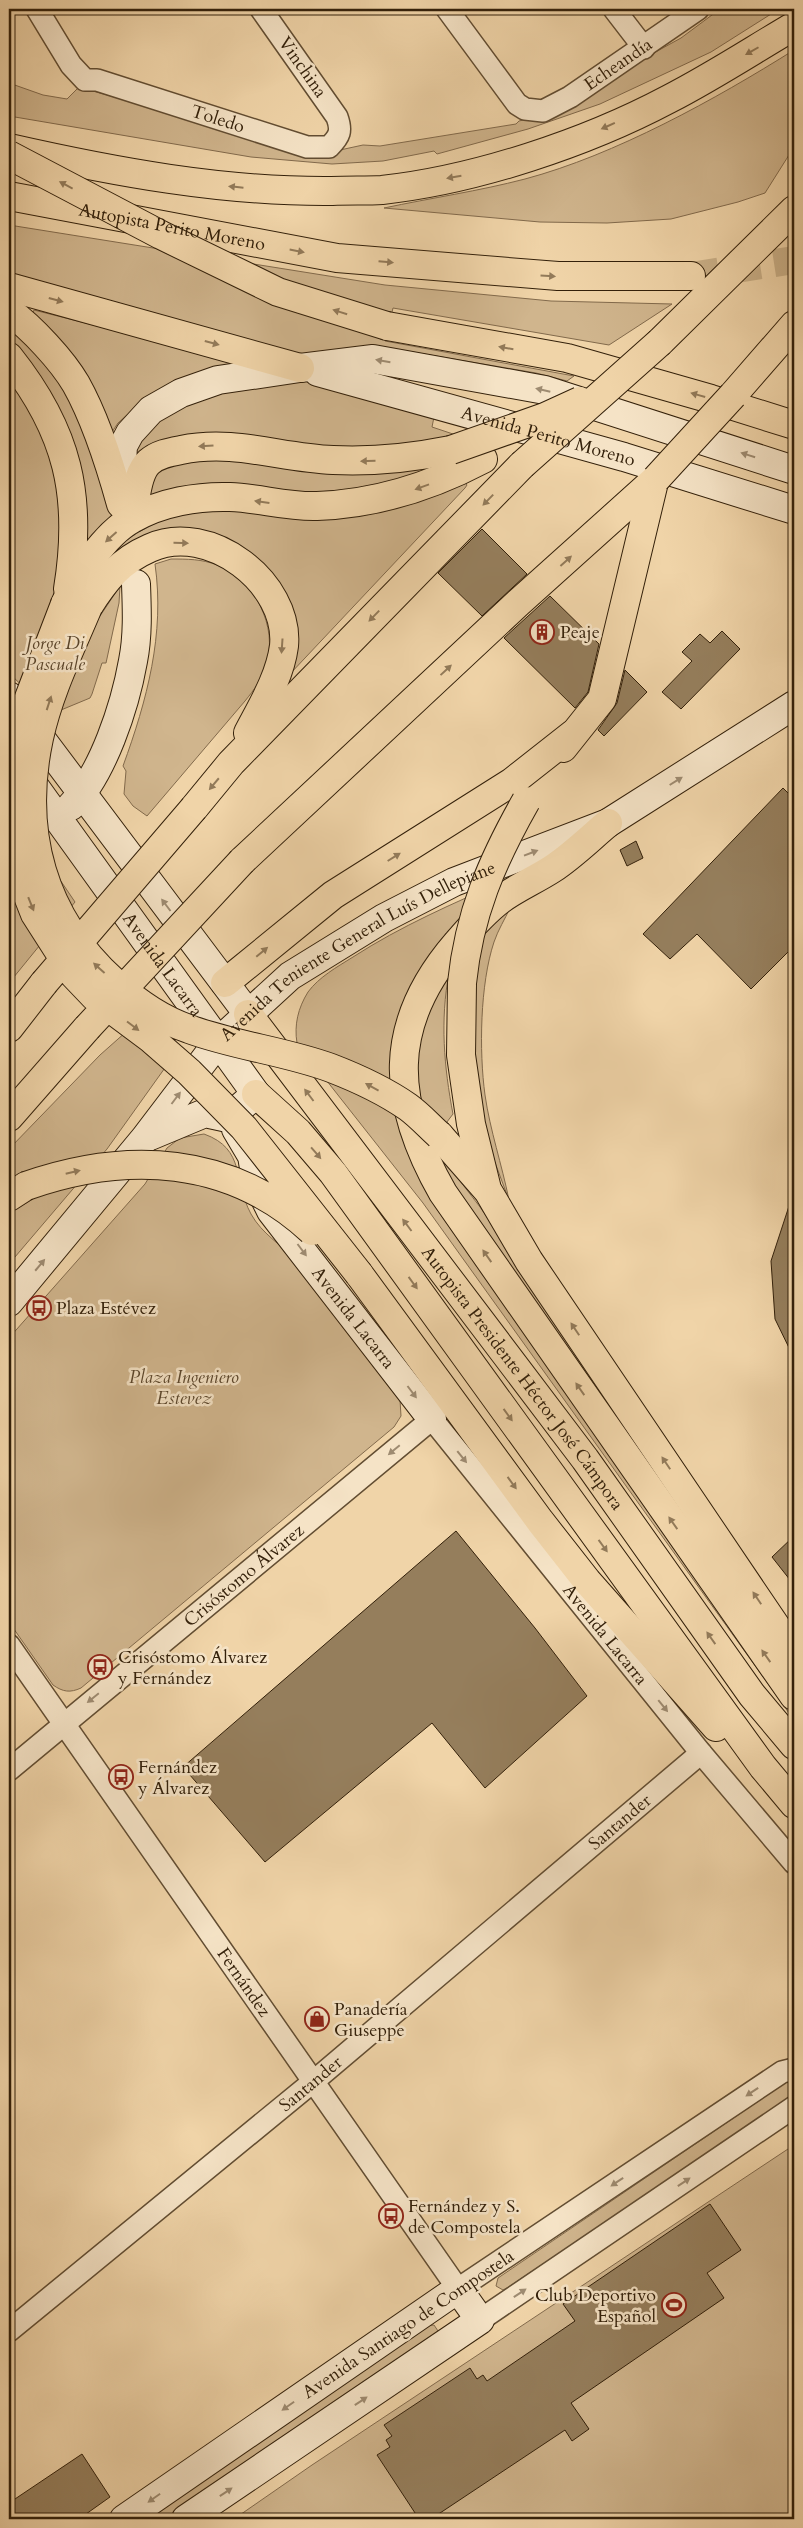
<svg xmlns="http://www.w3.org/2000/svg" width="803" height="2528" font-family="Cardo,serif">
  <rect width="100%" height="100%" fill="#f0d4a8"/>
  <filter id="stains"><feTurbulence type="fractalNoise" baseFrequency=".004" numOctaves="4"/><feColorMatrix values="0 0 0 0 .2 0 0 0 0 .09 0 0 0 0 .02 0 0 0 .5 -.17"/></filter>
  <radialGradient id="worn" r=".72"><stop offset=".6" stop-color="#630" stop-opacity="0"/><stop offset="1" stop-color="#630" stop-opacity=".3"/></radialGradient>
  <path fill="#d0b58d" stroke="#826a4c" d="M720 9H779L711 52 600 104 528 129 437 154 434 151 383 161 332 164 251 157 9 116V83L43 95 67 99 79 87 306 151 340 150 363 145 380 146 516 124 519 121 539 116 681 38Z
    M794 50V147L765 193 738 202 671 219 607 223 540 222 384 208C431 198 479 191 525 179 615 155 716 99 794 50Z
    M9 225 385 285 551 301 672 304 609 345 393 308 385 341 574 376 567 381 536 373 383 347 356 348 298 357 9 274Z
    M34 310 239 362 137 406 118 423 108 438 32 315Z
    M9 320 20 330 144 487 161 467 197 459 438 467 372 488 303 493 232 484 92 541 86 540C88 461 64 396 9 339Z
    M9 375 34 412 60 488 61 565 52 602 98 619 120 586 119 603 106 663H102L92 694 90 698 61 710 40 703 9 673Z
    M307 380 434 417 432 427 456 435 407 448 149 449 133 458 137 443 159 416 203 398 231 391Z
    M464 481 467 485 465 488 289 675C292 663 298 649 298 637 297 594 263 559 227 540L100 569C118 541 143 528 174 515Z
    M171 559C187 559 202 559 217 565 254 579 279 627 266 665 262 679 254 690 245 701L147 816 133 806 124 794 126 771 123 766C147 700 165 634 155 564Z
    M48 862 75 902 9 983V880Z
    M504 881 453 932 397 1107 794 1709V1720L423 1203 297 1043C294 1025 298 1008 308 992 319 977 337 967 353 957 401 926 452 904 504 881Z
    M510 908C505 919 498 930 494 942 480 984 479 1051 485 1095 490 1130 502 1165 509 1200L494 1160 449 973C440 1020 444 1067 453 1114L431 1143 480 1207 794 1664V1680L510 1271 426 1144 413 1053 447 966Z
    M162 1000 174 1014 175 1040 167 1065 107 1149 9 1264V1213L33 1199 20 1178 9 1184V1149L100 1055Z
    M204 1134C246 1149 233 1181 251 1214 262 1234 281 1244 295 1260 332 1305 365 1353 400 1400L401 1416 394 1427 81 1688C70 1693 63 1692 53 1685L9 1622V1338L145 1184 167 1148 180 1138Z
    M794 2077V2096L507 2288 503 2290 496 2286 498 2278Z
    M794 2145V2519H234L312 2465Z
    M434 2325 438 2331 434 2338 167 2519H141L426 2326Z"/>
  <path fill="#957e5c" stroke="#33200a" d="M482 529 527 574 482 616 438 573Z
    M550 596 599 644 588 692 575 708 504 638Z
    M722 631 740 649 681 709 662 692 692 661 682 652 700 634 710 643Z
    M625 670 647 692 604 736 598 730 617 703Z
    M783 788 794 799V946L751 989 697 934 670 959 643 934Z
    M636 841 643 858 627 866 620 850Z
    M791 1200 794 1201V1358L775 1319 771 1261Z
    M456 1531 535 1628 587 1696 485 1788 432 1723 265 1862 183 1767Z
    M794 1536V1585L772 1557Z
    M710 2204 741 2250 707 2273 724 2298 571 2403 589 2429 572 2441 565 2430 431 2519H419L377 2455 390 2447 386 2440 392 2436 384 2425 470 2368 477 2379 483 2375 487 2381 575 2321 563 2304Z
    M82 2454 110 2497 79 2519H9V2503Z"/>
  <g fill="none" stroke-linecap="round" stroke-linejoin="round">
    <path stroke="#cab088" stroke-width="28" stroke-dasharray="28 14" stroke-linecap="butt" d="M691 276 794 260"/>
    <defs>
      <g id="street">
        <path id="s1" d="M37 9 71 65 85 80H97L307 147H329C340 136 342 131 337 117L261 9"/>
        <path id="s2" d="M447 9 517 104 525 109 543 111 570 97 698 9"/>
        <path d="M614 9 644 48"/>
        <path id="s3" d="M9 1645 458 2289 782 2072 794 2069"/>
        <path id="s4" d="M9 1770 432 1419 701 1753 794 1863"/>
        <path d="M480 2320 794 2107"/>
        <path id="s5" d="M9 2331 314 2081 701 1753"/>
      </g>
      <g id="secondary">
        <path id="s6" d="M318 372 624 457 794 510"/>
        <path d="M120 497 123 446 130 433 151 410 181 393 218 380 300 368 373 359 545 390 794 470"/>
        <path d="M9 696 248 1014"/>
        <path id="s7" d="M25 773 256 1094 228 1118"/>
        <path d="M71 806C103 774 125 706 133 661 138 636 137 610 136 584"/>
        <path id="s8" d="M236 1129 252 1156 256 1180 271 1211 432 1419"/>
        <path d="M150 1136 205 1113 228 1118"/>
        <path id="s9" d="M9 1302 145 1138 218 1042 290 976 384 918 454 882 608 823 794 705"/>
        <path d="M124 2519 458 2289 480 2320 186 2519"/>
      </g>
      <g id="highway">
        <path d="M9 148C115 172 223 192 332 191 349 190 366 191 382 190 475 180 586 143 669 99 712 77 753 50 794 26"/>
        <path id="s10" d="M9 196 337 258 558 276H691"/>
        <path d="M9 287 300 368"/>
        <path d="M9 311C32 328 62 360 76 384 94 416 111 468 121 504"/>
        <path d="M387 326 567 358 711 399 794 425"/>
        <path d="M660 342 794 210"/>
        <path d="M9 357C68 431 83 496 68 589"/>
        <path d="M733 395 794 325"/>
        <path d="M135 501C137 488 139 471 149 462 158 454 170 452 181 450 235 439 280 458 333 460 373 462 411 458 451 450"/>
        <path d="M65 604C77 576 105 534 132 519 161 502 198 496 230 497 259 498 287 507 317 506 376 504 430 487 483 459"/>
        <path d="M88 607C105 580 120 561 150 548 209 521 290 583 284 646 280 677 262 706 248 733"/>
        <path d="M563 748 602 699 654 482"/>
        <path d="M194 808 231 763 522 465"/>
        <path d="M608 823C590 838 572 856 552 869 535 880 516 888 500 900 484 912 471 927 457 943 386 1025 391 1102 443 1193L794 1696"/>
        <path d="M242 861 518 603 656 479"/>
        <path d="M225 983 333 895 512 782 573 734"/>
        <path d="M462 983 461 1055 471 1124 486 1185"/>
        <path id="s11" d="M248 1014 585 1459 752 1695 794 1745"/>
        <path d="M9 1028 44 983"/>
        <path d="M256 1094 298 1132 333 1173 763 1767 794 1804"/>
        <path d="M9 1117 87 1028"/>
        <path d="M439 1135 488 1191 529 1261 794 1653"/>
        <path d="M9 1197 26 1186"/>
        <path d="M359 1274 540 1521 587 1581 716 1727"/>
      </g>
    </defs>
    <use href="#street" stroke="#624d32" stroke-width="24"/>
    <use href="#secondary" stroke="#33200a" stroke-width="30"/>
    <use href="#highway" stroke="#33200a" stroke-width="30"/>
    <use href="#street" stroke="#f5e3c6" stroke-width="21"/>
    <use href="#secondary" stroke="#f5e3c6" stroke-width="28"/>
    <use href="#highway" stroke="#f0d4a8" stroke-width="28"/>
    <defs>
      <path id="highway-bridge" d="M9 155 161 235 278 292 387 326
        M451 450 545 417 580 401
        M522 465 660 342
        M656 479 733 395
        M65 604 17 729 11 781 12 824 22 881 35 914 74 975 95 997 150 1038 189 1072 244 1128 359 1274
        M88 607C70 650 49 692 39 738 19 831 42 917 114 982 136 1002 159 1019 189 1029 235 1046 285 1051 331 1068 357 1078 385 1091 408 1107 419 1115 429 1126 439 1135
        M44 983 194 808
        M462 983C469 914 492 861 526 801
        M87 1028 242 861
        M26 1186C126 1151 230 1155 312 1231"/>
    </defs>
    <use href="#highway-bridge" stroke="#33200a" stroke-width="30" stroke-linecap="butt"/>
    <use href="#highway-bridge" stroke="#f0d4a8" stroke-width="28"/>
  </g>
  <defs><path id="oneway-solid" d="M-6-.8H1V-3.2L6.5 0L1 3.2V.8H-6Z" transform="scale(1.25)"/></defs>
  <g fill="#927a59">
    <use href="#oneway-solid" transform="translate(752 51) rotate(150)"/>
    <use href="#oneway-solid" transform="translate(608 126) rotate(156)"/>
    <use href="#oneway-solid" transform="translate(454 177) rotate(170)"/>
    <use href="#oneway-solid" transform="translate(66 185) rotate(-152)"/>
    <use href="#oneway-solid" transform="translate(236 187) rotate(-174)"/>
    <use href="#oneway-solid" transform="translate(297 251) rotate(11)"/>
    <use href="#oneway-solid" transform="translate(386 262) rotate(5)"/>
    <use href="#oneway-solid" transform="translate(548 276) rotate(4)"/>
    <use href="#oneway-solid" transform="translate(56 300) rotate(15)"/>
    <use href="#oneway-solid" transform="translate(340 312) rotate(-163)"/>
    <use href="#oneway-solid" transform="translate(212 343) rotate(15)"/>
    <use href="#oneway-solid" transform="translate(506 348) rotate(-170)"/>
    <use href="#oneway-solid" transform="translate(698 395) rotate(-164)"/>
    <use href="#oneway-solid" transform="translate(206 446) rotate(176)"/>
    <use href="#oneway-solid" transform="translate(368 461) rotate(179)"/>
    <use href="#oneway-solid" transform="translate(422 487) rotate(160)"/>
    <use href="#oneway-solid" transform="translate(488 500) rotate(134)"/>
    <use href="#oneway-solid" transform="translate(262 502) rotate(-172)"/>
    <use href="#oneway-solid" transform="translate(111 537) rotate(138)"/>
    <use href="#oneway-solid" transform="translate(181 543) rotate(1)"/>
    <use href="#oneway-solid" transform="translate(566 561) rotate(-42)"/>
    <use href="#oneway-solid" transform="translate(374 616) rotate(134)"/>
    <use href="#oneway-solid" transform="translate(282 646) rotate(94)"/>
    <use href="#oneway-solid" transform="translate(446 670) rotate(-43)"/>
    <use href="#oneway-solid" transform="translate(49 703) rotate(-72)"/>
    <use href="#oneway-solid" transform="translate(214 784) rotate(130)"/>
    <use href="#oneway-solid" transform="translate(394 857) rotate(-32)"/>
    <use href="#oneway-solid" transform="translate(31 904) rotate(68)"/>
    <use href="#oneway-solid" transform="translate(262 952) rotate(-40)"/>
    <use href="#oneway-solid" transform="translate(99 968) rotate(-138)"/>
    <use href="#oneway-solid" transform="translate(133 1026) rotate(37)"/>
    <use href="#oneway-solid" transform="translate(372 1087) rotate(-151)"/>
    <use href="#oneway-solid" transform="translate(309 1095) rotate(-127)"/>
    <use href="#oneway-solid" transform="translate(316 1153) rotate(49)"/>
    <use href="#oneway-solid" transform="translate(73 1172) rotate(-13)"/>
    <use href="#oneway-solid" transform="translate(407 1225) rotate(-127)"/>
    <use href="#oneway-solid" transform="translate(487 1256) rotate(-125)"/>
    <use href="#oneway-solid" transform="translate(413 1283) rotate(54)"/>
    <use href="#oneway-solid" transform="translate(575 1329) rotate(-124)"/>
    <use href="#oneway-solid" transform="translate(580 1389) rotate(-125)"/>
    <use href="#oneway-solid" transform="translate(508 1415) rotate(54)"/>
    <use href="#oneway-solid" transform="translate(666 1463) rotate(-124)"/>
    <use href="#oneway-solid" transform="translate(512 1483) rotate(54)"/>
    <use href="#oneway-solid" transform="translate(673 1523) rotate(-125)"/>
    <use href="#oneway-solid" transform="translate(603 1546) rotate(54)"/>
    <use href="#oneway-solid" transform="translate(757 1598) rotate(-124)"/>
    <use href="#oneway-solid" transform="translate(711 1638) rotate(-125)"/>
    <use href="#oneway-solid" transform="translate(766 1656) rotate(-125)"/>
  </g>
  <g fill="#9e8b71">
    <use href="#oneway-solid" transform="translate(383 361) rotate(-170)"/>
    <use href="#oneway-solid" transform="translate(543 390) rotate(-167)"/>
    <use href="#oneway-solid" transform="translate(748 455) rotate(-162)"/>
    <use href="#oneway-solid" transform="translate(676 781) rotate(-32)"/>
    <use href="#oneway-solid" transform="translate(531 853) rotate(-21)"/>
    <use href="#oneway-solid" transform="translate(166 905) rotate(-127)"/>
    <use href="#oneway-solid" transform="translate(176 1098) rotate(-53)"/>
    <use href="#oneway-solid" transform="translate(302 1250) rotate(53)"/>
    <use href="#oneway-solid" transform="translate(40 1265) rotate(-50)"/>
    <use href="#oneway-solid" transform="translate(412 1392) rotate(53)"/>
    <use href="#oneway-solid" transform="translate(394 1450) rotate(140)"/>
    <use href="#oneway-solid" transform="translate(462 1457) rotate(51)"/>
    <use href="#oneway-solid" transform="translate(93 1698) rotate(141)"/>
    <use href="#oneway-solid" transform="translate(663 1706) rotate(51)"/>
    <use href="#oneway-solid" transform="translate(752 2092) rotate(146)"/>
    <use href="#oneway-solid" transform="translate(617 2182) rotate(146)"/>
    <use href="#oneway-solid" transform="translate(684 2182) rotate(-34)"/>
    <use href="#oneway-solid" transform="translate(520 2293) rotate(-34)"/>
    <use href="#oneway-solid" transform="translate(361 2401) rotate(-34)"/>
    <use href="#oneway-solid" transform="translate(288 2406) rotate(145)"/>
    <use href="#oneway-solid" transform="translate(226 2492) rotate(-34)"/>
    <use href="#oneway-solid" transform="translate(154 2498) rotate(145)"/>
  </g>
  <defs>
    <symbol id="building-ring" viewBox="-11 -11 22 22"><circle r="9.5" fill="#f5e3c6" stroke="#8f2418" stroke-width="1.5"/><path d="M-4-6H4V6H1V3H-1V6H-4ZM-2.5-4.3h1.7v1.8h-1.7ZM.8-4.3h1.7v1.8H.8ZM-2.5-1h1.7V.8h-1.7ZM.8-1h1.7V.8H.8Z" fill="#8f2418"/></symbol>
    <symbol id="bus-ring" viewBox="-11 -11 22 22"><circle r="9.5" fill="#f5e3c6" stroke="#8f2418" stroke-width="1.5"/><path d="M-5-6H5V4H4V6H2V4H-2V6H-4V4H-5ZM-3.5-4V0h7V-4ZM-3.5 1.2v1.5H-2V1.2ZM2 1.2v1.5H3.5V1.2Z" fill="#8f2418"/></symbol>
    <symbol id="shop-ring" viewBox="-11 -11 22 22"><circle r="9.5" fill="#f5e3c6" stroke="#8f2418" stroke-width="1.5"/><path d="M-5-2.5h2.3a2.7 3.5 0 0 1 5.4 0H5L5.5 6h-11ZM-1.5-2.5h3a1.5 2.3 0 0 0-3 0Z" fill="#8f2418"/></symbol>
    <symbol id="stadium-ring" viewBox="-11 -11 22 22"><circle r="9.5" fill="#f5e3c6" stroke="#8f2418" stroke-width="1.5"/><path d="M0-5a6.5 5 0 1 0 0 10a6.5 5 0 1 0 0-10ZM-3.5-1.8h7v3.6h-7Z" fill="#8f2418"/></symbol>
  </defs>
  <g fill-rule="evenodd">
    <use href="#building-ring" x="528" y="618" width="28" height="28"/>
    <use href="#bus-ring" x="25" y="1294" width="28" height="28"/>
    <use href="#bus-ring" x="86" y="1653" width="28" height="28"/>
    <use href="#bus-ring" x="107" y="1763" width="28" height="28"/>
    <use href="#shop-ring" x="303" y="2005" width="28" height="28"/>
    <use href="#bus-ring" x="377" y="2202" width="28" height="28"/>
    <use href="#stadium-ring" x="660" y="2291" width="28" height="28"/>
  </g>
  <g text-anchor="middle" stroke-width="5" stroke-linejoin="round" paint-order="stroke">
    <g font-size="18" fill="#33200a" stroke="#f5e3c6">
      <text dy="6" stroke="none"><textPath href="#s2" startOffset="234">Echeandía</textPath></text>
      <text transform="translate(303 67) rotate(55)" y="6">Vinchina</text>
      <text dy="6" stroke="none"><textPath href="#s1" startOffset="225">Toledo</textPath></text>
      <text dy="6" stroke="none"><textPath href="#s10" startOffset="166">Autopista Perito Moreno</textPath></text>
      <text dy="6" stroke="none"><textPath href="#s6" startOffset="239">Avenida Perito Moreno</textPath></text>
      <text dy="6" stroke="none"><textPath href="#s9" startOffset="502">Avenida Teniente General Luís Dellepiane</textPath></text>
      <text dy="6" stroke="none"><textPath href="#s7" startOffset="236">Avenida Lacarra</textPath></text>
      <text dy="6" stroke="none"><textPath href="#s8" startOffset="225">Avenida Lacarra</textPath></text>
      <text dy="6" stroke="none"><textPath href="#s11" startOffset="456">Autopista Presidente Héctor José Cámpora</textPath></text>
      <text dy="6" stroke="none"><textPath href="#s4" startOffset="305">Crisóstomo Álvarez</textPath></text>
      <text dy="6" stroke="none"><textPath href="#s4" startOffset="826">Avenida Lacarra</textPath></text>
      <text dy="6" stroke="none"><textPath href="#s5" startOffset="795">Santander</textPath></text>
      <text dy="6" stroke="none"><textPath href="#s3" startOffset="411">Fernández</textPath></text>
      <text dy="6" stroke="none"><textPath href="#s5" startOffset="390">Santander</textPath></text>
      <text transform="translate(408 2324) rotate(-34)" y="6">Avenida Santiago de Compostela</text>
    </g>
    <g font-size="18" fill="#33200a" stroke="#f5e3c6" text-anchor="start">
      <text x="560" y="638">Peaje</text>
      <text x="56" y="1314">Plaza Estévez</text>
      <text x="118" y="1663">Crisóstomo Álvarez<tspan x="118" dy="21">y Fernández</tspan></text>
      <text x="138" y="1773">Fernández<tspan x="138" dy="21">y Álvarez</tspan></text>
      <text x="334" y="2015">Panadería<tspan x="334" dy="21">Giuseppe</tspan></text>
      <text x="408" y="2212">Fernández y S.<tspan x="408" dy="21">de Compostela</tspan></text>
      <text x="656" y="2301" text-anchor="end">Club Deportivo<tspan x="656" dy="21">Español</tspan></text>
    </g>
    <g font-size="18" font-style="italic" fill="#5a452b" stroke="#f5e3c6">
      <text x="55" y="649">Jorge Di<tspan x="55" dy="21">Pascuale</tspan></text>
      <text x="184" y="1383">Plaza Ingeniero<tspan x="184" dy="21">Estevez</tspan></text>
    </g>
  </g>
  <rect width="803" height="2528" fill="none" stroke="#f0d4a8" stroke-width="30"/>
  <rect x="10" y="10" width="783" height="2508" fill="none" stroke="#33200a" stroke-width="2.5"/>
  <rect x="15" y="15" width="773" height="2498" fill="none" stroke="#33200a"/>
  <rect width="100%" height="100%" filter="url(#stains)"/>
  <rect width="100%" height="100%" fill="url(#worn)"/>
</svg>
